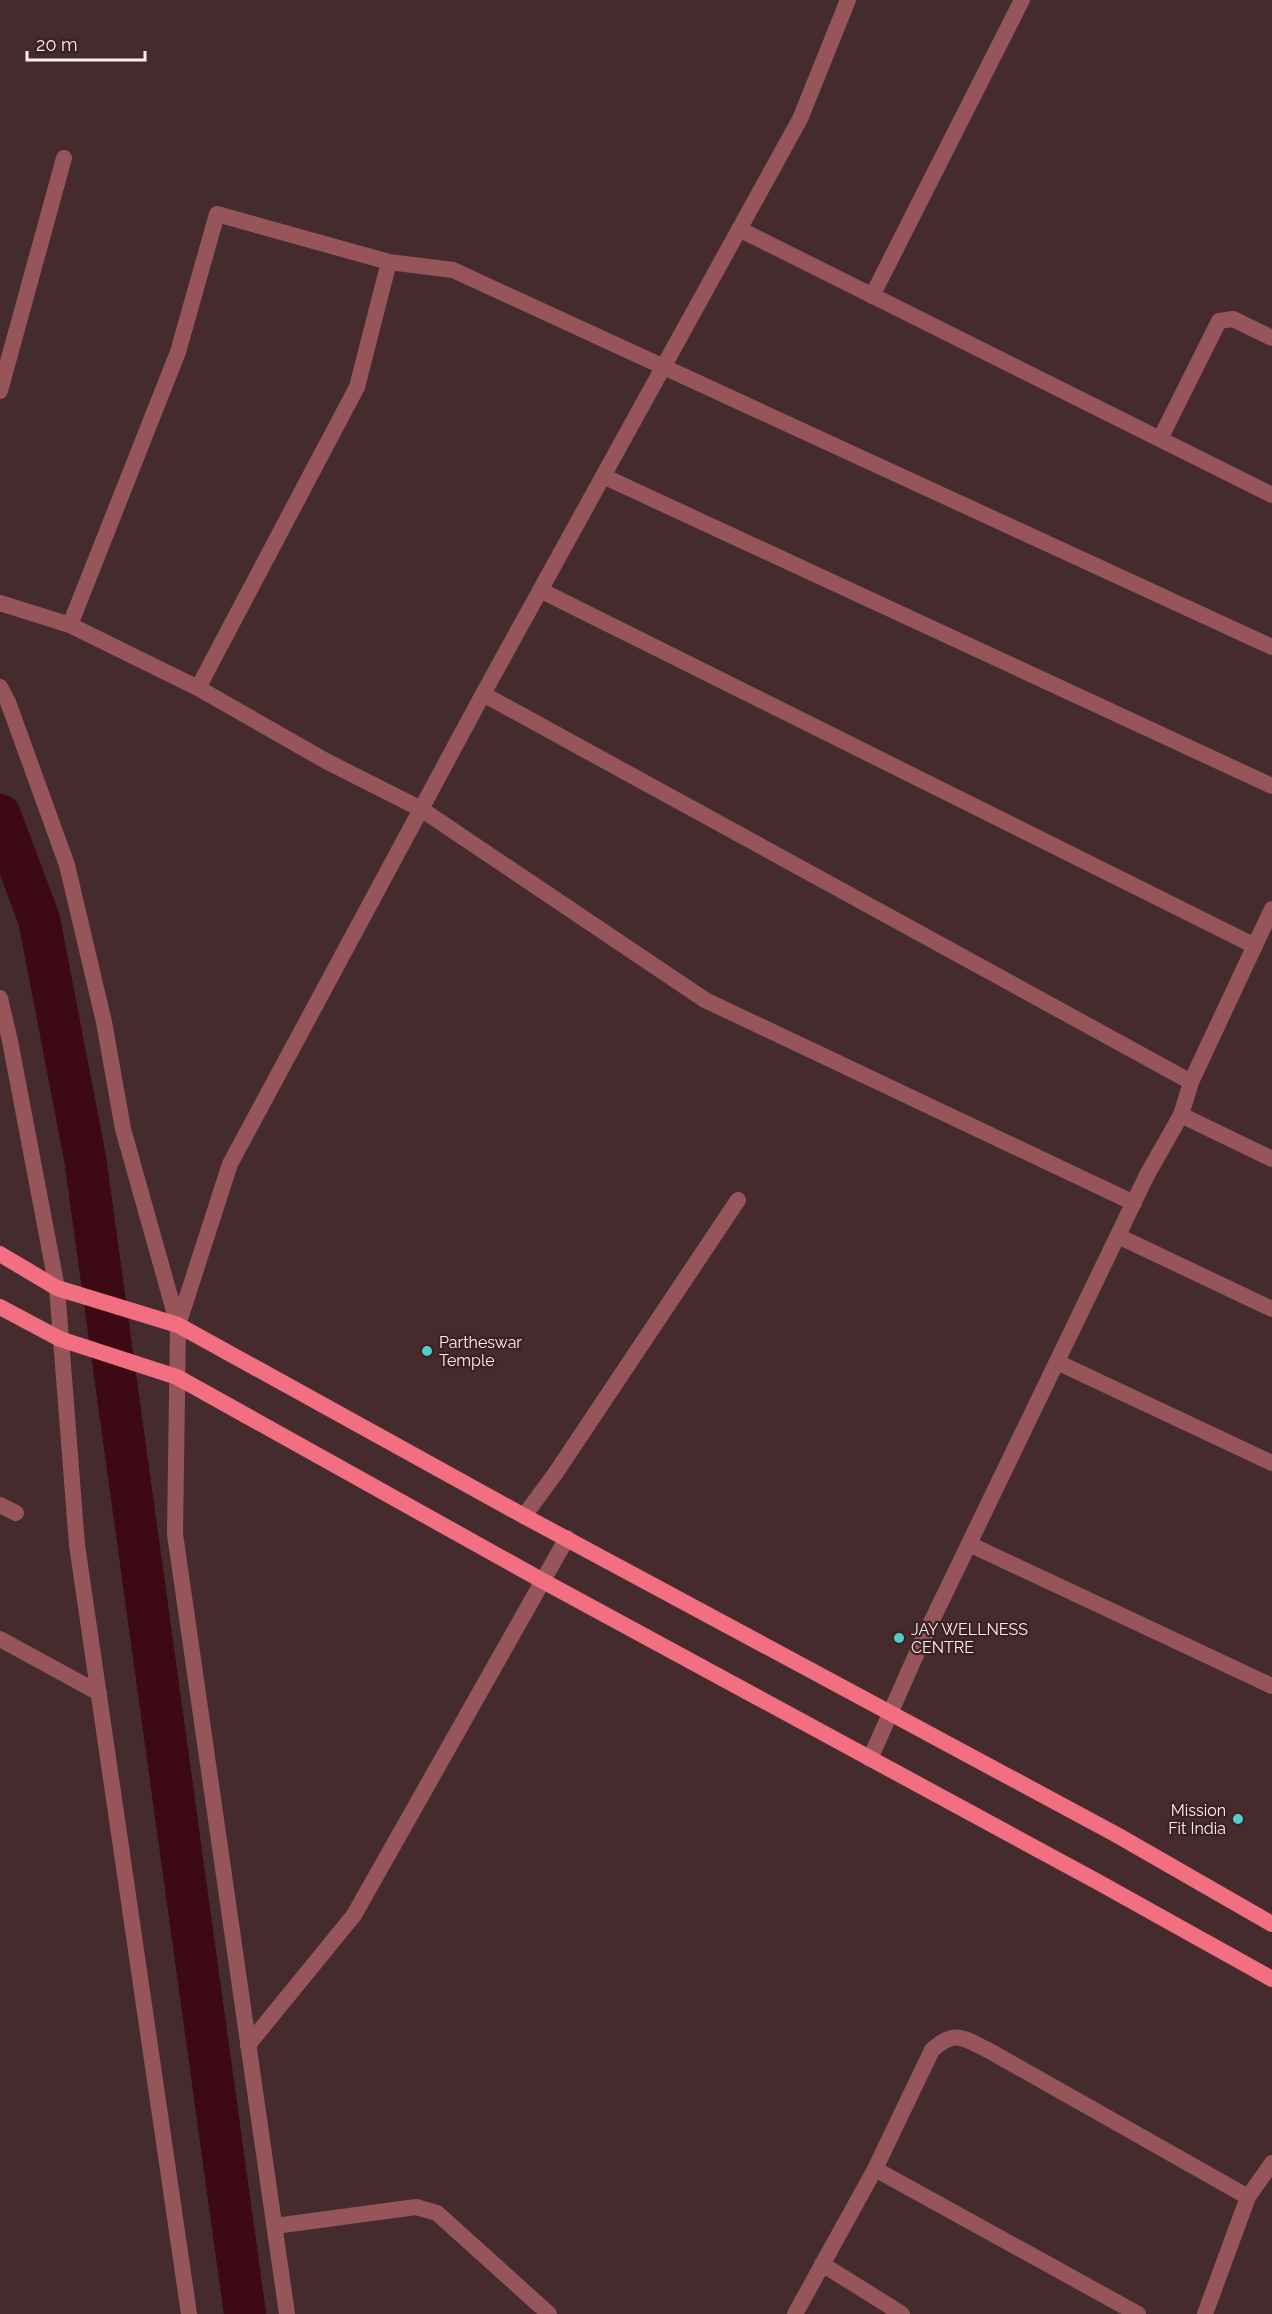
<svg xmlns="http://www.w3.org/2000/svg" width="1272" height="2314" font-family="Raleway,sans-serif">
  <rect width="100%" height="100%" fill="#462b2e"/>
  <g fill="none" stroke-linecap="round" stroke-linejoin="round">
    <path stroke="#3c0914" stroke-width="42" d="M0 815 39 919 85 1158 245 2314"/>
    <path stroke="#95555b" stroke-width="16" d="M524 1516 555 1474 738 1200"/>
    <path stroke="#95555b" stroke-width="16" d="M739 229 1272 495
      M872 296 1022 0
      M0 391 64 158
      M1160 439 1219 321 1233 319 1272 338
      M603 476 1272 786
      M540 590 1255 946
      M0 603 70 625 178 352 217 214 389 262 453 270 1272 647
      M70 625 198 688 326 761 421 809 705 1000 1134 1203
      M198 688 357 387 389 262
      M483 694 1191 1082
      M1181 1115 1272 1159
      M1118 1236 1272 1309
      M178 1325 230 1164 483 694 800 119 848 0
      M1057 1362 1272 1463
      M0 1505 16 1513
      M969 1544 1272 1686
      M0 1639 99 1693
      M248 2045 354 1915 567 1538
      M875 2169 1138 2314
      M275 2226 416 2207 437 2213 549 2314
      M822 2264 902 2314
      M795 2314 875 2169 932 2050C955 2029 963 2038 988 2050L1248 2197
      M1205 2314 1248 2197 1272 2163"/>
    <path stroke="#95555b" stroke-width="16" d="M0 687 8 702 67 865 104 1022 123 1129 178 1325 175 1534 287 2314
      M0 998 10 1041 57 1288 77 1545 189 2314
      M870 1759 923 1639 1147 1175 1181 1115 1191 1082 1272 909"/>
    <path stroke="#f16f81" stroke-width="16" d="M0 1254 57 1288 178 1325 524 1516 1117 1835 1272 1924
      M0 1307 60 1339 177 1377 543 1581 1098 1882 1272 1979"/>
  </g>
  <g fill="#53cdcb" stroke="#3b2124" stroke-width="2">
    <circle cx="427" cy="1351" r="6"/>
    <circle cx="899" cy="1638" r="6"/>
    <circle cx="1238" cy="1819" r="6"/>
  </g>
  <g text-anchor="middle" stroke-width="4.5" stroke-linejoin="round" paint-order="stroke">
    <g font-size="16" fill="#fdeeef" stroke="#3b2124" text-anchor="start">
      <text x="439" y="1348">Partheswar<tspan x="439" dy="18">Temple</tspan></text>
      <text x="911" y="1635">JAY WELLNESS<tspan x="911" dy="18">CENTRE</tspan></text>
      <text x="1226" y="1816" text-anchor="end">Mission<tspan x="1226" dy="18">Fit India</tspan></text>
    </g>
  </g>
  <path d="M27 51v9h118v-9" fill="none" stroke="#fdeeef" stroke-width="3"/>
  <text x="36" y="51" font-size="18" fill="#fdeeef" stroke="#3b2124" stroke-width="4.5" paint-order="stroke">20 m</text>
</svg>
